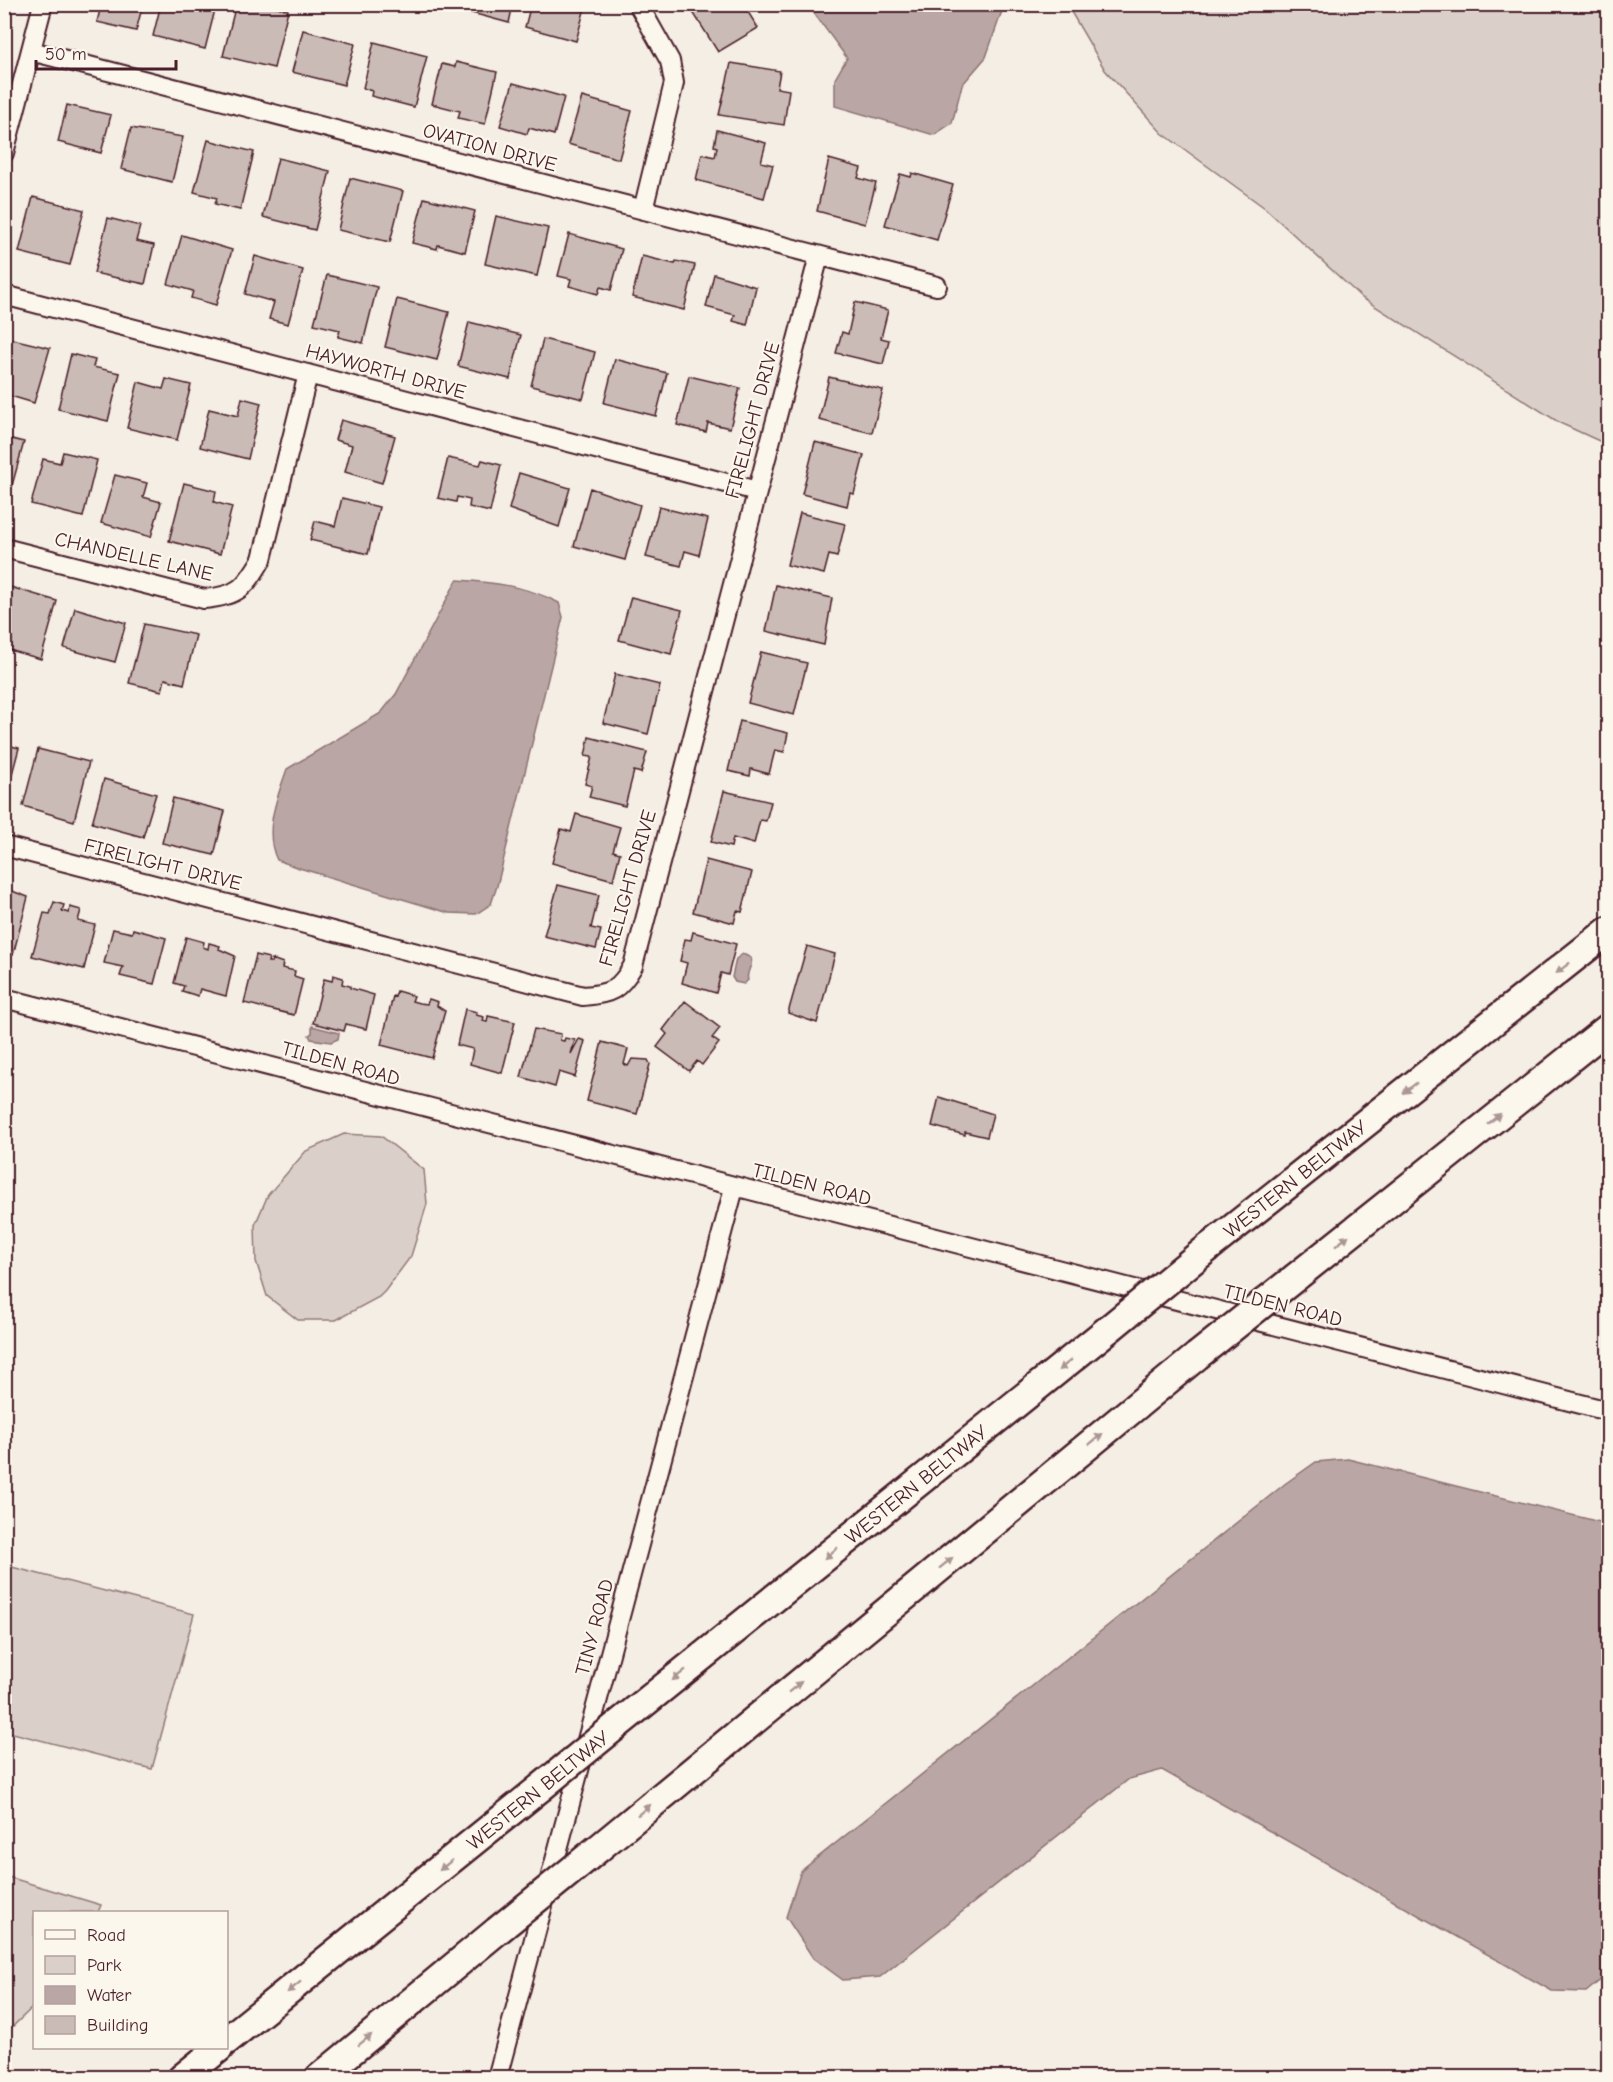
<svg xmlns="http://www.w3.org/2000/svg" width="1613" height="2082" font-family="'Comic Neue',sans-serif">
  <rect width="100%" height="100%" fill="#f4eee4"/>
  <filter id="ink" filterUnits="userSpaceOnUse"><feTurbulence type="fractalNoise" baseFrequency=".0167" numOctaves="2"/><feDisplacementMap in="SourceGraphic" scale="12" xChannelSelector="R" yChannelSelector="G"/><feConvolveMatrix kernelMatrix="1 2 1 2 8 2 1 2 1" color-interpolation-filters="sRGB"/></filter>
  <g filter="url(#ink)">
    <path fill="#dbd0c9" stroke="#92787a" stroke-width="1.5" d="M1067 5H1608V445L1560 423 1362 298 1265 208 1162 133 1105 70Z
      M344 1134 381 1136 424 1170 427 1204 411 1256 385 1291 379 1297 336 1320H298L267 1296 256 1261 255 1225 268 1195 306 1151Z
      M4 1565 194 1614 152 1769 5 1731Z
      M5 1876 101 1905 98 1912H34V2006L12 2027 5 2030Z"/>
    <path fill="#baa7a5" stroke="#8d7174" stroke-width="1.5" d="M808 5H1004L986 57 962 85 952 123 934 135 835 106V79L847 58Z
      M457 580C491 582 528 586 559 603L563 617 497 886 491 904 476 914 449 913 296 867 277 860C263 831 277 798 287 769L381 713 396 694Z
      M743 954 751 958C754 966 745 971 748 980L744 984 735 982 732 977 736 959Z
      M312 1026 339 1033 338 1039 331 1042 311 1039 309 1035 312 1033Z
      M1348 1459 1608 1524V1963L1604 1977 1586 1992 1552 1991 1162 1770 1129 1779 880 1977 843 1980 813 1958 786 1917 801 1871 1286 1483 1316 1462Z"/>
    <path fill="#cabbb6" stroke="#4a1f2b" stroke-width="1.5" d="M91 4H143L136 31 97 22 100 10 90 7Z
      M161 4 216 6 205 49 153 36Z
      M236 4H266L288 10 274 68 223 56Z
      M459 4H513L509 23 457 9Z
      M531 4H586L576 41 525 27Z
      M698 4H743L758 28 718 52 691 9Z
      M303 30 355 44 344 85 292 72Z
      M374 42 427 56 414 107 371 96 372 91 363 88Z
      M456 62 497 72 485 124 458 118 460 111 432 104 442 64 455 67Z
      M731 63 780 71 777 88 789 90 784 125 719 115Z
      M513 83 564 97 554 135 529 128 527 134 500 126Z
      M582 97 632 111 619 159 568 144Z
      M67 105 111 115 101 153 58 142Z
      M131 128 183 137 172 182 121 169Z
      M717 130 766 143 761 162 773 165 764 198 696 180 702 154 715 157 717 147 714 146Z
      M208 140 254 152 240 210 215 204 217 198 194 192Z
      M278 158 330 171 315 230 263 217Z
      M829 159 861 168 858 178 876 183 865 224 817 211Z
      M912 173 953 185 937 240 885 225 900 174 911 177Z
      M350 178 403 191 390 242 338 230Z
      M33 197 84 210 70 265 19 252Z
      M424 198 475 211 465 252 438 245 437 249 412 243Z
      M496 216 548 228 537 276 485 264Z
      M108 218 140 226 136 241 154 245 145 284 94 273Z
      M569 234 622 249 611 290 600 287 598 294 569 286 571 279 558 276Z
      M182 235 232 250 216 305 191 298 193 291 168 284Z
      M255 256 303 270 288 324 269 319 274 302 245 294Z
      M642 256 675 264 676 261 695 265 684 310 632 297Z
      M714 274 756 287 747 325 733 321 735 315 706 307Z
      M327 275 377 287 363 343 338 337 340 330 314 324Z
      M397 299 449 312 437 360 385 347Z
      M855 302 888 310 881 338 889 340 883 364 836 353 842 332 848 334Z
      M469 322 521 335 510 379 458 366Z
      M4 337 50 348 34 403 4 394Z
      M543 339 595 352 583 399 531 386Z
      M71 354 95 360 93 367 120 373 108 421 58 409Z
      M615 359 667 373 656 416 604 403Z
      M689 376 740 388 730 428 708 423 706 432 677 425Z
      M829 377 883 390 872 433 819 420Z
      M166 379 191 385 177 440 127 428 138 382 163 389Z
      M242 398 261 403 248 459 200 447 209 409 238 416Z
      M341 420 395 436 382 483 345 472 352 445 335 440Z
      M4 437 24 442 8 500 4 499Z
      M815 442 864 455 854 494 850 493 847 506 802 494Z
      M63 452 97 460 83 517 31 504 43 459 60 463Z
      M448 458 480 465 482 460 501 465 490 512 469 507 470 500 457 497 456 502 438 498Z
      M519 473 570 488 559 527 509 509Z
      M115 475 147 483 143 497 161 502 151 537 101 523Z
      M184 483 216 491 214 502 232 507 220 554 169 541Z
      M590 488 640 505 625 560 574 546Z
      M342 498 379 507 368 554 310 540 315 521 335 526Z
      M659 507 708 519 699 555 685 551 681 566 646 557Z
      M800 513 845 524 837 557 829 555 824 574 787 565Z
      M776 585 832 598 824 645 766 631Z
      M7 586 57 601 41 659 9 650 12 640 4 638Z
      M631 597 682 610 671 654 619 640Z
      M75 608 126 623 115 662 64 648Z
      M144 624 196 635 184 684 165 679 162 691 129 683Z
      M761 652 807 663 794 715 748 703Z
      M615 674 660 685 648 734 603 723Z
      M740 721 788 733 784 752 775 750 769 774 751 769 750 776 728 771Z
      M589 737 647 752 641 773 634 771 625 806 589 797 592 786 585 784 592 757 585 756Z
      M4 744 19 748 7 793 4 792Z
      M38 749 89 762 74 821 23 806Z
      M104 779 156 794 143 837 92 823Z
      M724 791 771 802 766 821 760 820 754 844 733 838 731 847 711 842Z
      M173 798 225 811 214 855 162 843Z
      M576 814 620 827 613 851 620 853 613 880 552 863 561 829 571 832Z
      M706 860 752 872 742 912 737 911 734 923 693 912Z
      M558 885 599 895 591 928 601 930 596 949 544 936Z
      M4 888 28 897 13 955 4 953Z
      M54 902 64 905 62 911 69 913 70 907 81 910 78 921 95 925 84 969 32 956 44 913 50 914Z
      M113 929 132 933 133 929 166 938 154 984 120 976 123 967 104 963Z
      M693 932 736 944 728 975 721 973 716 993 682 983 687 963 680 961 685 939 691 940Z
      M186 937 204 942 203 947 208 949 209 943 220 946 219 949 235 956 226 996 200 989 198 996 182 991 184 986 174 983Z
      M807 946 835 954 817 1023 788 1013Z
      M256 955 269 958 268 962H272V959L283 963 282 968 295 971 294 976 303 979 294 1015 244 1003Z
      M333 975 343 978 342 984 350 986V988L374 995 366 1029 346 1024 344 1031 313 1023 324 979 332 981Z
      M397 991 414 996 412 1001 419 1003 427 1004 429 999 438 1002 437 1006 445 1011 432 1058 381 1045 393 996 395 997Z
      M685 1001 720 1028 712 1038 719 1043 702 1065 697 1061 689 1071 657 1047 667 1034 663 1030Z
      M465 1009 477 1012 476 1015 484 1017 483 1021 487 1022 488 1016 515 1022 502 1073 470 1064 473 1049 457 1045Z
      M534 1029 561 1034 560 1040 564 1041 565 1038 575 1040 571 1054 579 1039 585 1041 575 1077 559 1072 555 1087 521 1077Z
      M602 1042 628 1049 624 1064 628 1066 632 1059 648 1060 650 1064 637 1114 587 1101Z
      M939 1097 993 1114 987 1137 965 1132V1135L932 1126Z"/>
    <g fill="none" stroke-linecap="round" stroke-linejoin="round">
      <defs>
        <path id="minor" d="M638 4 670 61 674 83 643 210
          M31 51 937 286
          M4 153 43 4
          M4 295 757 491
          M4 548 204 599C238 596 245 588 262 559L308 374
          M4 846 583 996C611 994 619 990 633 966L819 256
          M4 998 1608 1411
          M497 2078 734 1188"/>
        <g id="highway">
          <path id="s1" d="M1209 1247 1608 931"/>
          <path d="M1296 1277 1608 1028"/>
          <path id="s2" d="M617 1725 1110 1328"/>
          <path d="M599 1848 1197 1356"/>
          <path d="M226 2041 540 1788"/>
          <path d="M182 2078 219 2048"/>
          <path d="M319 2078 497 1931"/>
        </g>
      </defs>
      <use href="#minor" stroke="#4a1f2b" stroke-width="22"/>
      <use href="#highway" stroke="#4a1f2b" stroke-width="32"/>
      <use href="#minor" stroke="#fbf7ec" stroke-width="18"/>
      <use href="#highway" stroke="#fbf7ec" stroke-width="27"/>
      <defs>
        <path id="highway-bridge" d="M1110 1328 1209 1247
          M1197 1356 1296 1277
          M540 1788 617 1725
          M497 1931 599 1848"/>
      </defs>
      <use href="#highway-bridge" stroke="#4a1f2b" stroke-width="32" stroke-linecap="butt"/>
      <use href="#highway-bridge" stroke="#fbf7ec" stroke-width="27"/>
    </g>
    <defs><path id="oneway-solid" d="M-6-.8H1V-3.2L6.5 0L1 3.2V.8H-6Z" transform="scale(1.5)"/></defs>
    <g fill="#ab9695">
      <use href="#oneway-solid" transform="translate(1563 968) rotate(142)"/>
      <use href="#oneway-solid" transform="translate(1410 1088) rotate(142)"/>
      <use href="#oneway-solid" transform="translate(1494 1119) rotate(-39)"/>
      <use href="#oneway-solid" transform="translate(1342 1241) rotate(-39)"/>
      <use href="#oneway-solid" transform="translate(1065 1365) rotate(141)"/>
      <use href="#oneway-solid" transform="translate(1096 1439) rotate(-39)"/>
      <use href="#oneway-solid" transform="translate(831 1553) rotate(141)"/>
      <use href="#oneway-solid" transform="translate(946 1563) rotate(-39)"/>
      <use href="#oneway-solid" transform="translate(679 1675) rotate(141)"/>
      <use href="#oneway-solid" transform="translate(795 1687) rotate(-39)"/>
      <use href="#oneway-solid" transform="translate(644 1810) rotate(-39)"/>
      <use href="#oneway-solid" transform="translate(446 1865) rotate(141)"/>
      <use href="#oneway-solid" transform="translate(294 1987) rotate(141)"/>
      <use href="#oneway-solid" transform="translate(365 2040) rotate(-39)"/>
    </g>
  </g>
  <g text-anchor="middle" stroke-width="4.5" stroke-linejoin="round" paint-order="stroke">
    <g font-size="20" fill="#4a1f2b" stroke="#fbf7ec">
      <text transform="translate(490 147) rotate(15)" y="7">OVATION DRIVE</text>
      <text transform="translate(386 371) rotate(15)" y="7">HAYWORTH DRIVE</text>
      <text transform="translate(752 420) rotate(-75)" y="7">FIRELIGHT DRIVE</text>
      <text transform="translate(134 556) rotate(13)" y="7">CHANDELLE LANE</text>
      <text transform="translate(163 864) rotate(14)" y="7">FIRELIGHT DRIVE</text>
      <text transform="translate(627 888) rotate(-74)" y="7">FIRELIGHT DRIVE</text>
      <text transform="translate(341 1063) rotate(15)" y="7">TILDEN ROAD</text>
      <text dy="7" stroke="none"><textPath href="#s1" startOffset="110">WESTERN BELTWAY</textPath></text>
      <text transform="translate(812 1184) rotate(14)" y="7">TILDEN ROAD</text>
      <text transform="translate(1283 1305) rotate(14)" y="7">TILDEN ROAD</text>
      <text dy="7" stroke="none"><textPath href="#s2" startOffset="384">WESTERN BELTWAY</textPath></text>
      <text transform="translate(594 1627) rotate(-75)" y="7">TINY ROAD</text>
      <text transform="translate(538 1790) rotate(-39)" y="7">WESTERN BELTWAY</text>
    </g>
  </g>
  <rect width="1613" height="2082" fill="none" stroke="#fbf7ec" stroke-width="24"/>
  <rect x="12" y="12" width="1589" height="2058" fill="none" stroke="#4a1f2b" stroke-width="2" filter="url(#ink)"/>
  <rect x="33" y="1911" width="195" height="138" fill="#fbf7ec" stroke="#b4a19f" stroke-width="1.5"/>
  <rect x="45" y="1930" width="30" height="9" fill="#fbf7ec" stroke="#b4a19f" stroke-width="1.5"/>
  <text x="87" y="1941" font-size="18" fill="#4a1f2b">Road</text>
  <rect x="45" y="1956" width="30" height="18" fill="#dbd0c9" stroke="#b4a19f" stroke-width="1.5"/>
  <text x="87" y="1971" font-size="18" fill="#4a1f2b">Park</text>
  <rect x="45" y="1986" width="30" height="18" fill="#baa7a5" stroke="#b4a19f" stroke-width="1.5"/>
  <text x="87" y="2001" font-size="18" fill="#4a1f2b">Water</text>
  <rect x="45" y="2016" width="30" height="18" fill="#cabbb6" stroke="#b4a19f" stroke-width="1.5"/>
  <text x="87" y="2031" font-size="18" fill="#4a1f2b">Building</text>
  <path d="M36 60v9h140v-9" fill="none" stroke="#4a1f2b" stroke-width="3"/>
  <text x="45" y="60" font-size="18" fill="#4a1f2b" stroke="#fbf7ec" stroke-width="4.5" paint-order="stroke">50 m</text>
</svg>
